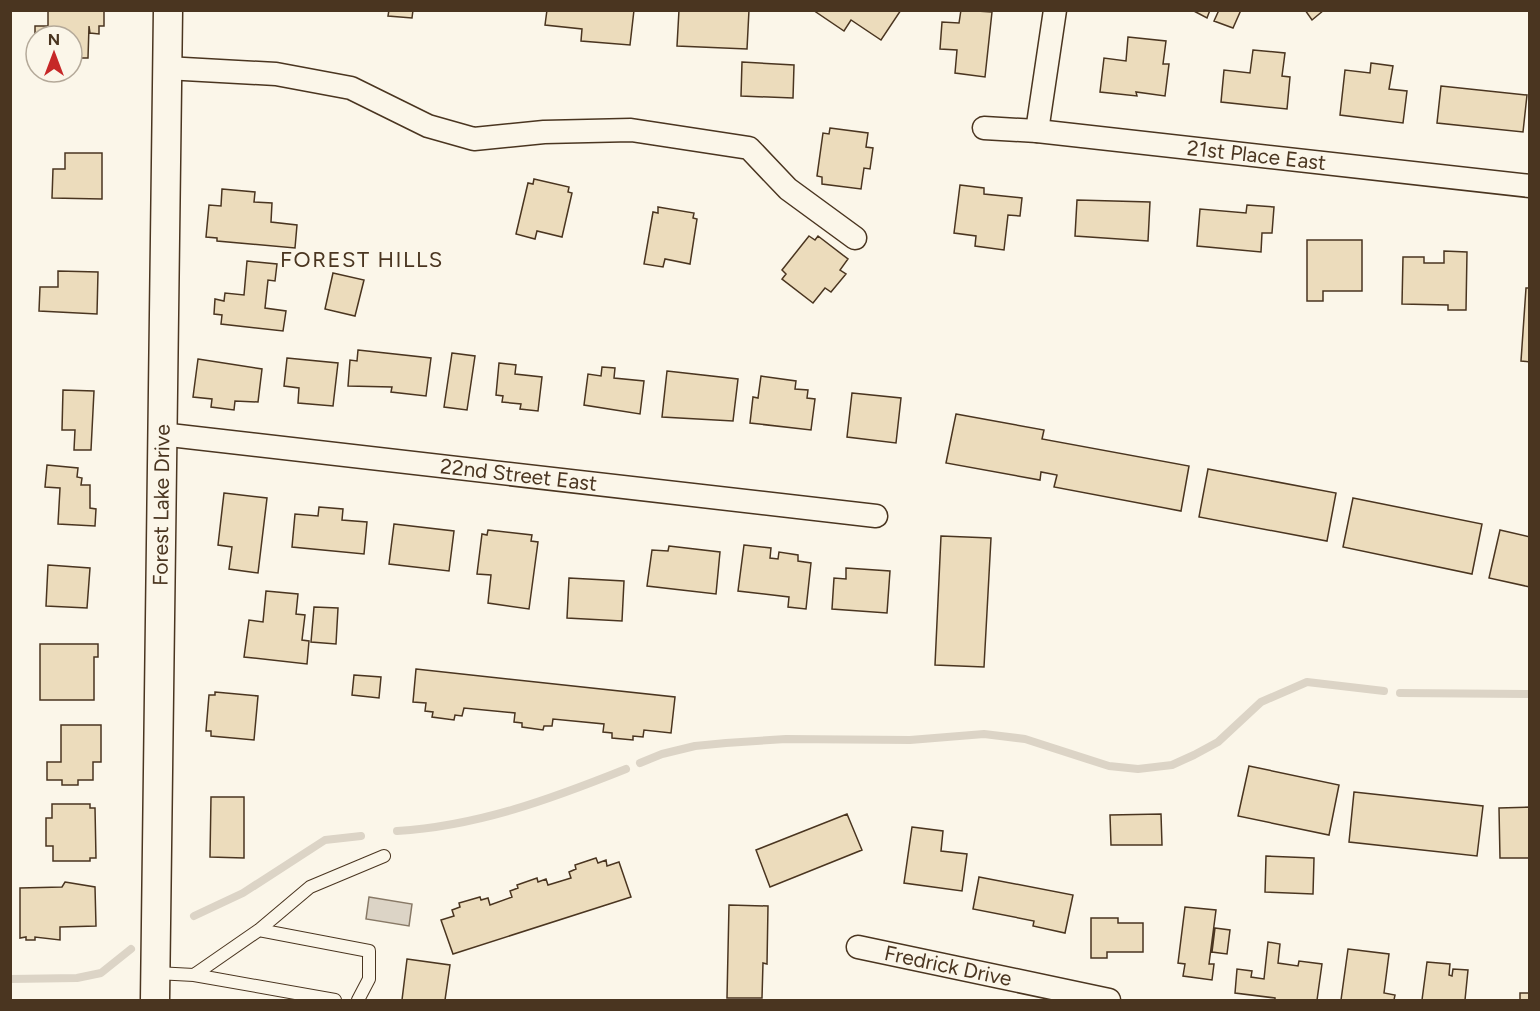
<svg xmlns="http://www.w3.org/2000/svg" width="1540" height="1011" font-family="Figtree,sans-serif">
  <rect width="100%" height="100%" fill="#fbf6e9"/>
  <path fill="#dcd4c6" stroke="#887966" stroke-width="1.5" d="M369 897 412 904 409 926 366 919Z"/>
  <g fill="none" stroke-linecap="round" stroke-linejoin="round">
    <path stroke="#dcd4c6" stroke-width="8" d="M1400 693 1530 694
      M640 763 662 754 695 746 726 743 786 739 910 740 984 734 1025 739 1109 766 1138 769 1172 765 1194 755 1218 742 1261 702 1307 682 1384 691
      M397 831C478 826 551 799 626 769
      M194 916 243 893 325 840 361 836
      M10 979 77 978 101 973 131 949"/>
  </g>
  <path fill="#ecdcbc" stroke="#4a3520" stroke-width="1.5" d="M48 10H104V26H99V34L90 33 89 26 88 58H72V36H48Z
    M389 10H413L412 18 388 16Z
    M547 10H634L630 45 581 41 582 29 545 25Z
    M679 10H749L747 49 677 46Z
    M813 10H901L881 40 851 20 844 31Z
    M961 10 992 12 985 77 955 73 957 50 940 49 942 22 959 23Z
    M1192 10H1210L1207 18Z
    M1219 10H1241L1233 28 1214 21Z
    M1305 10H1324L1312 20Z
    M35 26H47V36H36L35 40Z
    M1128 37 1166 41 1163 64H1169L1165 96 1136 92 1137 96 1100 92 1104 58 1126 61Z
    M1253 50 1285 53 1282 76 1290 77 1287 109 1221 102 1224 70 1250 73Z
    M742 62 794 65 793 98 741 96Z
    M1371 63 1393 66 1389 89 1407 91 1403 123 1340 115 1345 70 1370 73Z
    M1441 86 1527 95 1523 132 1437 123Z
    M830 128 868 133 866 147 873 148 870 169 864 168 861 189 822 184V177L817 176 823 133 829 134Z
    M65 153H102V199L52 198 53 169H65Z
    M534 179 569 187 568 192 572 193 562 237 537 231 535 239 516 234 528 183 533 184Z
    M960 185 984 188V194L1022 198 1020 216 1008 215 1004 250 975 246 976 236 954 233Z
    M222 189 255 192 254 202 272 203 271 222 297 225 295 248 217 241V238L206 237 209 205 221 206Z
    M1077 200 1150 202 1148 241 1075 236Z
    M1247 205 1274 207 1272 233H1262L1261 252 1197 246 1200 209 1246 213Z
    M658 207 694 213 693 218 697 219 690 264 665 259 663 267 644 264 653 212 658 213Z
    M809 236 815 240 818 236 848 259 840 270 846 274 831 292 825 288 813 303 782 279 786 274 782 270Z
    M1307 240H1362V291H1323V301H1307Z
    M1444 251 1467 252 1466 310H1448V305L1402 304 1403 257H1424V263H1444Z
    M247 261 277 264 275 281 268 280 265 308 286 311 283 331 221 324 222 315 214 314 215 299 224 301 225 293 244 295Z
    M58 271 98 272 97 314 39 311 40 287H58Z
    M333 273 364 280 355 316 325 309Z
    M1526 288H1530V362L1521 361Z
    M358 350 431 358 426 396 391 392 392 387 348 386 350 360 357 361Z
    M452 353 475 356 467 410 444 407Z
    M287 358 338 363 333 406 298 403 299 388 284 386Z
    M198 359 262 369 258 402 235 401 234 410 211 407 212 399 193 397Z
    M499 363 516 365 515 374 542 377 538 411 520 409 521 404 502 402 503 396 496 395Z
    M602 367 615 368 614 378 644 381 640 414 584 405 588 374 601 376Z
    M667 371 738 379 733 421 662 417Z
    M761 376 796 381 795 389 808 390 807 398 815 399 811 430 750 423 753 397 758 398Z
    M63 390 94 391 91 450H74L75 430H62Z
    M852 393 901 398 896 443 847 437Z
    M956 414 1044 430 1042 439 1189 466 1181 511 1054 487 1057 475 1041 472 1040 480 946 463Z
    M47 465 78 468 77 477 82 478 81 485H90V508L96 509 95 526 58 524 60 488 45 487Z
    M1208 469 1336 493 1327 541 1199 517Z
    M224 493 267 498 258 573 229 569 232 547 218 545Z
    M1353 498 1482 524 1472 574 1343 547Z
    M319 507 343 509 342 520 367 522 364 554 292 547 295 514 318 516Z
    M394 524 454 531 449 571 389 564Z
    M488 530 532 535 531 541 538 542 529 609 488 603 491 575 477 574 482 534 487 535Z
    M1500 530 1530 537V587L1489 578Z
    M941 536 991 538 984 667 935 665Z
    M744 545 771 548 770 558 778 559 779 552 798 555V561L811 563 806 609 788 607 789 597 738 591Z
    M669 546 720 552 716 594 647 586 652 550 668 551Z
    M48 565 90 568 87 608 46 606Z
    M846 568 890 571 887 613 832 609 834 578 846 579Z
    M569 578 624 581 622 621 567 618Z
    M266 591 298 594 296 614 305 615 302 640 309 641 307 664 244 657 249 620 263 622Z
    M314 607 338 608 336 644 311 642Z
    M40 644H98V657H94V700H40Z
    M416 669 675 697 671 733 644 730 643 737 633 736V740L612 738V733L603 732 604 724 553 719 552 726H544L543 730 522 727V723L514 722 515 713 464 708 462 716 455 715 454 720 432 717 433 712 425 711 426 703 413 702Z
    M354 675 381 677 379 698 352 695Z
    M215 692 258 696 254 740 211 736V731H206L209 695H215Z
    M61 725H101V762H93V780H78V785H62V780H47V762H61Z
    M1249 766 1339 785 1329 835 1238 816Z
    M1354 792 1483 806 1477 856 1349 842Z
    M211 797H244V858L210 857Z
    M52 804H90V808H95L96 858H90V861H53V846H46V818H52Z
    M1530 807V858H1500L1499 808Z
    M847 814 862 850 770 887 756 850Z
    M1161 814 1162 845H1111L1110 815Z
    M912 827 943 831 941 851 967 854 962 891 904 883Z
    M1266 856 1314 858 1313 894 1265 892Z
    M596 858 598 863 606 860 607 866 619 862 631 897 453 954 441 920 454 916 452 910 460 907 459 903 480 897 481 900 488 898 490 905 512 897 510 891 518 888 517 885 537 878 538 882 546 879 548 885 571 878 569 872 576 869 575 865Z
    M979 877 1073 895 1065 933 1033 926 1034 921 973 909Z
    M65 882 95 887 96 926 60 927V940L35 937V940H26V937L20 938V888L62 887Z
    M729 905 768 906 767 964 763 963 762 998H727Z
    M1185 907 1216 910 1209 964H1214L1212 980 1183 976 1185 964 1178 963Z
    M1091 918H1118V923H1143V952H1107V958H1091Z
    M1215 928 1230 930 1227 954 1212 952Z
    M1268 942 1280 944 1278 963 1298 966 1299 961 1322 964 1317 1000H1275V998L1235 993 1237 969 1252 971 1251 977 1264 979Z
    M1348 949 1389 954 1384 993 1395 995 1394 1000H1341Z
    M407 959 450 965 445 1000H402Z
    M1427 962 1450 964 1449 975 1452 976 1453 969 1468 970 1465 1000H1422Z
    M1520 993H1530V1000H1520Z"/>
  <g fill="none" stroke-linecap="round" stroke-linejoin="round">
    <defs>
      <path id="service" d="M259 930 369 951V979L358 1000
        M156 973 194 975 259 930 310 887 384 856
        M194 975 335 1000"/>
      <g id="minor">
        <path d="M166 68 276 74 351 88 428 126 474 139 544 132 631 130 749 148 788 189 855 238"/>
        <path id="s1" d="M984 128 1037 131 1530 186"/>
        <path d="M1037 131 1055 10"/>
        <path id="s2" d="M161 434 876 516"/>
        <path id="s3" d="M858 947 1109 1000"/>
      </g>
      <g id="tertiary">
        <path id="s4" d="M155 1000 168 10"/>
      </g>
    </defs>
    <use href="#service" stroke="#4a3520" stroke-width="14"/>
    <use href="#minor" stroke="#4a3520" stroke-width="25"/>
    <use href="#tertiary" stroke="#4a3520" stroke-width="31"/>
    <use href="#service" stroke="#fbf6e9" stroke-width="12"/>
    <use href="#minor" stroke="#fbf6e9" stroke-width="22"/>
    <use href="#tertiary" stroke="#fbf6e9" stroke-width="28"/>
  </g>
  <g text-anchor="middle" stroke-width="4.5" stroke-linejoin="round" paint-order="stroke">
    <g font-size="21" fill="#4a3520" stroke="#fbf6e9">
      <text dy="7" stroke="none"><textPath href="#s1" startOffset="274">21st Place East</textPath></text>
      <text dy="7" stroke="none"><textPath href="#s2" startOffset="360">22nd Street East</textPath></text>
      <text dy="7" stroke="none"><textPath href="#s4" startOffset="495">Forest Lake Drive</textPath></text>
      <text dy="7" stroke="none"><textPath href="#s3" startOffset="92">Fredrick Drive</textPath></text>
    </g>
    <g font-size="22" letter-spacing="1.5" fill="#4a3520" stroke="#fbf6e9">
      <text x="362" y="267">FOREST HILLS</text>
    </g>
  </g>
  <rect width="1540" height="1011" fill="none" stroke="#4a3520" stroke-width="24"/>
  <g transform="translate(54 54)"><circle r="28" fill="#fbf6e9" stroke="#b4a999" stroke-width="1.5"/>
  <path d="M0-4.5L10 22L0 15L-10 22Z" fill="#c62828"/>
  <text y="-9" font-size="16" font-weight="bold" text-anchor="middle" fill="#4a3520">N</text>
  </g>
</svg>
